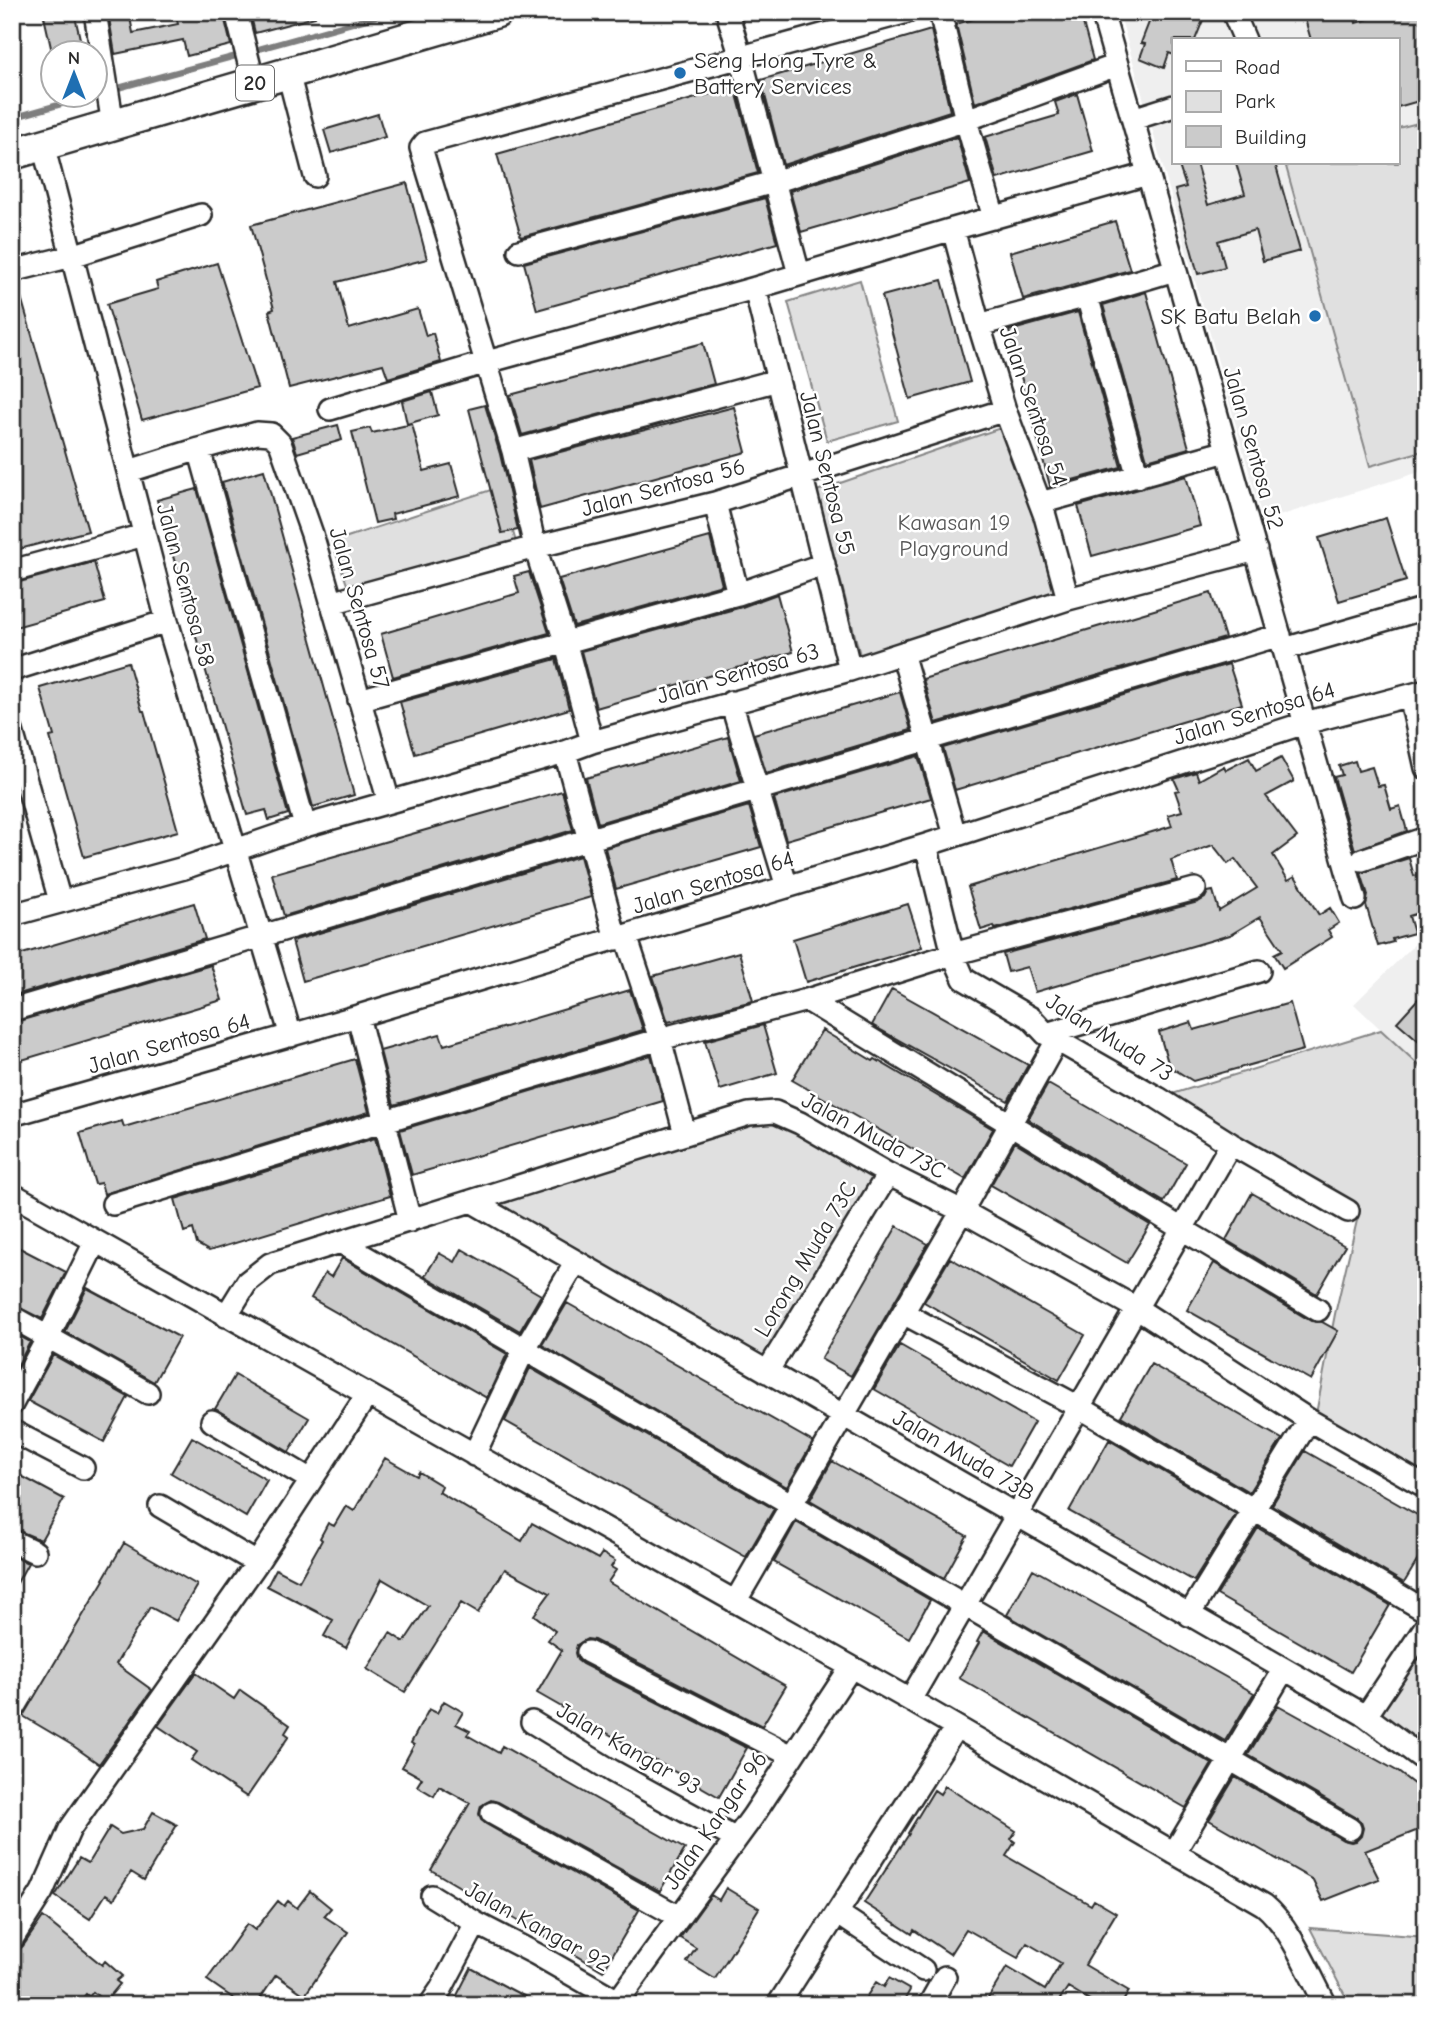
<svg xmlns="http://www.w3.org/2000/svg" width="1438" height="2017" font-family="'Comic Neue',sans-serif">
  <rect width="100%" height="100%" fill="#fff"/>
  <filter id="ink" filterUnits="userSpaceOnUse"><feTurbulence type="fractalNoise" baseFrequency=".0143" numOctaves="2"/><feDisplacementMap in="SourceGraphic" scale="14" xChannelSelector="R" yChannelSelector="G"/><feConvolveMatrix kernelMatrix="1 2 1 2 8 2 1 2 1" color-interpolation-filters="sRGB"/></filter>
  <g filter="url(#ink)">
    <path fill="#efefef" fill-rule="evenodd" d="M1119 12H1426V470L1263 521ZM1174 40H1398V163H1174Z
      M1426 933V1072L1354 1004Z"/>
    <path fill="#e0e0e0" stroke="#868686" stroke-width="2" d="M1426 121V450L1370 466 1285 163H1398V128Z
      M860 280 898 421 827 441 788 302Z
      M1012 424 1062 589 860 655 817 491Z
      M500 487 516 542 349 590 332 542Z
      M1381 1030 1426 1072V1484L1316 1414 1335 1314 1359 1212 1159 1098Z
      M775 1112 888 1174 767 1372 471 1201Z
      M1426 1623V1749L1378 1717Z
      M1310 1928 1426 1937V2005H1350Z"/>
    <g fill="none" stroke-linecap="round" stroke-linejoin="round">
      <path stroke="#7e7e7e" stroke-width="6" d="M255 50 392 12
        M118 88 236 56
        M12 118 97 94"/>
    </g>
    <path fill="#cbcbcb" stroke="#2b2b2b" stroke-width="2" d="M43 12H74L83 52H52Z
      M108 12H129L133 33 178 24 175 12H223L231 45 187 56 183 40 115 54Z
      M250 12H314L315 17 255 33Z
      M998 12H1080L1093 60 975 103 956 24Z
      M1153 12H1183L1203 20 1195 40H1174V55L1169 53 1164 68 1140 58 1145 44 1141 43Z
      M1303 12H1354L1356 23 1391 12H1426V99L1398 107V40H1311Z
      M931 30 950 111 783 165 761 80Z
      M735 87 758 173 521 237 497 154Z
      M1077 94 1093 151 997 179 985 137 1059 115 1055 102Z
      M378 114 385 137 331 153 324 130Z
      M957 137 970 183 801 232 790 191Z
      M1178 163H1196L1208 205 1245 194 1236 163H1275L1300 251 1263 261 1255 230 1218 241 1225 267 1198 274 1175 190 1186 187Z
      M407 183 427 259 337 282 349 329 418 309 426 336 433 333 441 362 388 378 383 364 289 388 269 311 274 309 251 225Z
      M765 198 777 243 537 310 524 263Z
      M1115 221 1130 270 1023 299 1010 252Z
      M217 263 257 388 142 420 107 304 158 289 156 282Z
      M942 280 970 382 910 399 882 296Z
      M17 283 88 531 12 551V284Z
      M1146 292 1189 448 1147 460 1103 305Z
      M1078 312 1121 467 1050 486 1009 331Z
      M703 343 714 384 522 435 510 395Z
      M432 392 438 415 407 424 402 401Z
      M485 405 500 454 518 530 502 533 469 409Z
      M734 407 746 452 540 509 529 460Z
      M412 424 424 471 451 464 460 496 392 514 393 519 375 523 352 432 370 428 372 433Z
      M338 425 342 440 297 453 292 437Z
      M264 470 354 795 313 807 222 482Z
      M1186 476 1200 526 1092 556 1078 506Z
      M197 489 288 814 269 820 266 810 247 815 157 500Z
      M1386 518 1406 581 1339 601 1319 538Z
      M710 537 722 585 574 626 559 579Z
      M94 562 105 602 12 628V584Z
      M529 572 549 633 393 677 381 634 519 593 514 576Z
      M1211 593 1225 638 936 723 923 679Z
      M777 594 793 652 596 708 581 651 742 607Z
      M556 659 569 709 415 754 400 702Z
      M128 662 142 711H144L178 831 84 857 50 737 54 736 40 688Z
      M1229 664 1242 704 955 790 943 748Z
      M900 692 911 730 766 773 754 734Z
      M728 737 741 781 598 823 586 778Z
      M918 756 931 798 786 840 774 798Z
      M1249 758 1256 771 1281 758 1294 781 1266 796 1297 837 1273 855 1288 880 1295 876 1319 915 1330 908 1339 923 1328 930 1332 937 1283 968 1274 954 1282 950 1260 917 1230 935 1035 992 1027 967 1008 972 1003 954 1198 902 1205 898 1208 892 1213 891 1219 911 1257 888 1235 859 1228 864 1213 845 1171 860 1177 880 995 929 994 926 981 930 968 887 1172 826 1168 815 1182 811 1175 791 1179 790 1174 779 1196 772 1199 780 1224 766 1226 770Z
      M1355 761 1358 771 1372 767 1378 786 1384 785 1391 809 1400 806 1407 831 1355 850 1334 777 1342 775 1339 766Z
      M562 791 573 830 284 916 272 874Z
      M749 806 761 847 616 889 605 848Z
      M580 856 591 897 303 981 292 941Z
      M1409 858 1414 876 1426 873V911L1409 916 1414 933 1392 939 1393 942 1378 946 1366 905 1368 895 1361 873Z
      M194 903 205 939 12 996V957Z
      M908 904 922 947 806 982 793 939Z
      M739 952 753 1001 668 1022 653 976Z
      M211 965 222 1000 12 1063V1023Z
      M892 989 1028 1065 1008 1101 872 1025Z
      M630 990 643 1030 394 1105 380 1051 440 1034 444 1045Z
      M1426 990V1047L1397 1022Z
      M1290 1003 1303 1050 1193 1081 1169 1066 1159 1032 1191 1022 1194 1030Z
      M763 1025 777 1073 720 1090 705 1041Z
      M822 1030 873 1061 875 1059 993 1129 965 1179 792 1080Z
      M651 1055 663 1101 412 1175 400 1130Z
      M355 1059 369 1112 104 1194 101 1183 95 1184 80 1133 122 1121 124 1127Z
      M1048 1084 1186 1163 1164 1202 1028 1119Z
      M375 1138 390 1196 209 1251 197 1244 193 1229 184 1232 175 1199Z
      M1015 1142 1150 1225 1127 1263 991 1185Z
      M1252 1193 1345 1246 1317 1294 1226 1240Z
      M897 1226 928 1244 851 1376 821 1359Z
      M12 1244 66 1272 42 1319 12 1304Z
      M462 1249 541 1295 520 1331 425 1276 439 1253 455 1262Z
      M342 1258 507 1354 487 1398 311 1298 325 1273 331 1277Z
      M950 1258 1085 1335 1059 1380 924 1302Z
      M1214 1263 1311 1321 1322 1322 1338 1331 1311 1380 1187 1310Z
      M87 1288 179 1337 154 1382 65 1332Z
      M567 1303 813 1442 787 1487 542 1345Z
      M12 1332 30 1342 12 1376Z
      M900 1345 1034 1422 1009 1466 874 1389Z
      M53 1355 128 1397 104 1442 28 1401Z
      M1151 1364 1282 1439 1249 1492 1121 1416Z
      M530 1368 774 1509 746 1557 505 1421Z
      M235 1375 309 1418 289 1452 215 1409Z
      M192 1437 267 1480 246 1517 171 1473Z
      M1109 1440 1236 1514 1194 1581 1069 1511Z
      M1305 1451 1426 1520V1546L1404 1583 1272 1505Z
      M385 1458 417 1476 419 1472 442 1486 439 1492 522 1541 532 1523 598 1559 602 1553 615 1561 611 1567 616 1570 608 1582 786 1686 762 1726 594 1640 587 1639 577 1645 575 1653 577 1660 582 1664 747 1748 719 1797 537 1693 562 1650 548 1640 555 1631 534 1615 550 1593 505 1569 478 1613 461 1603 405 1692 367 1669 390 1633 404 1642 428 1606 382 1579 346 1648 324 1636 333 1620 267 1586 276 1569 299 1581 322 1540 320 1538 328 1523 334 1526 346 1506 354 1511Z
      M832 1461 967 1536 944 1578 810 1500Z
      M12 1471 64 1499 41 1540 12 1528Z
      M796 1522 930 1600 909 1638 774 1562Z
      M1258 1528 1390 1605 1351 1672 1217 1595Z
      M124 1543 197 1585 176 1621 150 1607 116 1664 152 1690 99 1764 72 1745 23 1716 104 1580 103 1579Z
      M12 1556 28 1563 12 1592Z
      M1033 1569 1254 1693 1225 1741 1007 1615Z
      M983 1631 1212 1764 1186 1808 959 1678 979 1643 977 1642Z
      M196 1673 234 1699 240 1690 290 1725 285 1733 289 1736 247 1797 191 1760 197 1752 158 1726Z
      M444 1701 463 1712 456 1724 470 1731 467 1735 499 1753 502 1746 685 1849 660 1891 498 1802 491 1800 481 1806 479 1814 481 1820 486 1824 639 1910 603 1971 431 1870 470 1803 439 1786 434 1796 417 1786 422 1778 402 1767 414 1745 411 1743 429 1709 437 1713Z
      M1278 1705 1397 1771 1424 1792 1426 1796V1827L1365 1851 1379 1879 1323 1901 1313 1880 1209 1820 1235 1777 1343 1840 1351 1842 1356 1841 1361 1836 1363 1828 1361 1822 1357 1818 1248 1755Z
      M945 1786 1016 1831 1011 1839 1015 1842 1006 1856 1091 1905 1094 1900 1116 1913 1085 1965 1129 1991 1121 2005H1098L1068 1987 1060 1999 1070 2005H984L1007 1967 1045 1990 1061 1963 1027 1943 1018 1958 966 1929 950 1954 914 1930 912 1934 864 1903 909 1834 908 1833 934 1790 940 1794Z
      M153 1812 177 1825 144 1880 131 1872 114 1899 106 1894 90 1919 55 1896 79 1858 88 1863 110 1827 121 1834 143 1829Z
      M726 1888 759 1908 715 1979 687 1962 696 1948 680 1938 711 1895 719 1900Z
      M310 1891 331 1908 324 1916 348 1932 305 1995 276 1975 256 2005H243L207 1980 247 1924 255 1930 278 1901 284 1906 288 1901 297 1908Z
      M43 1917 102 1965 105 1961 122 1976 116 1981 120 1984 105 2002 93 1992 89 1997 86 1994 77 2005H12V1955L23 1946Z
      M471 1968 512 1990 541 2005H452Z
      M889 1978 910 1990 902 2005H861L876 1982 884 1987Z"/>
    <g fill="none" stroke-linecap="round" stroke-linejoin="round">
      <defs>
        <path id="minor" d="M95 12 113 125
          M236 12 254 83
          M727 12 741 58 799 274
          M940 12 966 120 994 218
          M1102 12 1355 899
          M1233 12 1245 40
          M288 73 315 176
          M1133 119 1174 106
          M43 145 167 621 291 1036
          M953 229 979 325 1005 410 1045 516 1068 599
          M519 251 774 182 966 120 1117 65
          M12 271 72 256 201 215
          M755 288 850 670
          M1087 296 1138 477
          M979 325 1087 296 1175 270
          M330 409 487 362 755 288 953 229 1148 174
          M199 449 305 826
          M513 451 778 380
          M129 471 199 449 257 433 271 434 280 443 312 534 389 802
          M715 503 738 594
          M1040 503 1227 451
          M12 571 144 535
          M331 603 535 547 715 503 1005 410
          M1284 649 1426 608
          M902 653 955 835
          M12 670 167 621
          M1410 696 1426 768
          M359 700 738 594 824 564
          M731 702 787 887
          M12 731 60 901
          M592 742 565 641 535 547 513 451 421 148 425 143 907 12
          M565 752 616 939
          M926 845 953 954 964 979 1031 1018 1046 1034 1158 1098 1231 1144 1348 1211
          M1362 860 1426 838
          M12 915 184 868 305 826 565 752 592 742 850 670 1068 599 1256 550
          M626 936 660 1039 685 1134
          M807 1000 1182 1229 1318 1310
          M12 1010 1280 635
          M358 1016 410 1221
          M1046 1034 1259 971
          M12 1115 358 1016 926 845 1305 723 1426 691
          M12 1194 910 1700 1264 1905C1291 1927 1309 1974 1326 2005
          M471 1201 1366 1716 1426 1761
          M113 1204 385 1121 660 1039 807 1000 953 954 1195 889
          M340 1242 1350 1829
          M903 1313 1079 1407 1426 1611
          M226 1316 247 1282 270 1264 749 1114 775 1112 800 1123 888 1174 962 1211 1136 1308 1309 1420 1426 1487
          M12 1317 148 1393
          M767 1372 888 1174
          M12 1404 48 1337 95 1242
          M212 1421 311 1480
          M12 1431 83 1468
          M474 1455 524 1350 576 1262
          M160 1506 257 1563
          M12 1541 35 1552
          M735 1602 962 1211 1057 1040
          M1189 1615 1309 1420
          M588 1652 792 1756
          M910 1700 1231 1144
          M1366 1716 1426 1626
          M532 1722 612 1771 736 1839
          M492 1813 679 1917
          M1174 1853 1284 1669
          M432 1896 476 1923 536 1954 618 2001 753 1816 851 1667
          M837 1913 923 1970
          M12 1939 42 1892 70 1829 257 1563 367 1395
          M430 2005 441 1989 476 1923
          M778 2005 956 1727
          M929 2005 945 1977"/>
        <path id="highway" d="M12 154 497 12"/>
      </defs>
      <use href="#minor" stroke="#2b2b2b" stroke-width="26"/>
      <use href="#highway" stroke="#2b2b2b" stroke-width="35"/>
      <use href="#minor" stroke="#fff" stroke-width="21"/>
      <use href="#highway" stroke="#fff" stroke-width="30"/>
    </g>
  </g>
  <g fill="#1f6fb2" stroke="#fff" stroke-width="2.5">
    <circle cx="680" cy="73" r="7"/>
    <circle cx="1315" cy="316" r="7"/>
  </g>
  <g text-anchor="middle" stroke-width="5" stroke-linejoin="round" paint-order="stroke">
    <rect fill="#fff" stroke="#6b6b6b" stroke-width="2" x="236" y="65.5" width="38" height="35" rx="5"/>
    <g font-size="21" font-weight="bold" fill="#2b2b2b">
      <text x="255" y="90">20</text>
    </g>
    <g font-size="23" fill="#2b2b2b" stroke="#fff" text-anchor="start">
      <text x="694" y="68">Seng Hong Tyre &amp;<tspan x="694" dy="26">Battery Services</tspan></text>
      <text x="1301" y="324" text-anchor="end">SK Batu Belah</text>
    </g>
    <g font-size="23" fill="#2b2b2b" stroke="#fff">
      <text transform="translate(1034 406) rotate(71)" y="8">Jalan Sentosa 54</text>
      <text transform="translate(1254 448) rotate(74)" y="8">Jalan Sentosa 52</text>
      <text transform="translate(828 473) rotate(76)" y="8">Jalan Sentosa 55</text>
      <text transform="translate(663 487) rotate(-15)" y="8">Jalan Sentosa 56</text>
      <text transform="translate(186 585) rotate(75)" y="8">Jalan Sentosa 58</text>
      <text transform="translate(360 608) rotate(74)" y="8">Jalan Sentosa 57</text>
      <text transform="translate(738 673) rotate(-16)" y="8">Jalan Sentosa 63</text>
      <text transform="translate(1254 713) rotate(-17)" y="8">Jalan Sentosa 64</text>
      <text transform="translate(713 882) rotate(-17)" y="8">Jalan Sentosa 64</text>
      <text transform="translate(1110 1037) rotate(32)" y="8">Jalan Muda 73</text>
      <text transform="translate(169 1043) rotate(-16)" y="8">Jalan Sentosa 64</text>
      <text transform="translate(874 1135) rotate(28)" y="8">Jalan Muda 73C</text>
      <text transform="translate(805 1259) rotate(-59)" y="8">Lorong Muda 73C</text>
      <text transform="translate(964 1455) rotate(30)" y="8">Jalan Muda 73B</text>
      <text transform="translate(629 1748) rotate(30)" y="8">Jalan Kangar 93</text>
      <text transform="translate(715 1820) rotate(-55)" y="8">Jalan Kangar 96</text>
      <text transform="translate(538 1926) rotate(29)" y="8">Jalan Kangar 92</text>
    </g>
    <g font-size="23" fill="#585858" stroke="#fff">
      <text x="954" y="530">Kawasan 19<tspan x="954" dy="26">Playground</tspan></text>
    </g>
  </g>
  <rect width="1438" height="2017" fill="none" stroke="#fff" stroke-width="42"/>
  <rect x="21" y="21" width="1396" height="1975" fill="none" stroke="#2b2b2b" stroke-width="2.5" filter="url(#ink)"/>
  <rect x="1172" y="38" width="228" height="126" fill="#ffffff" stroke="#aaaaaa" stroke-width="2"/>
  <rect x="1186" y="61" width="35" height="10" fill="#ffffff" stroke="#aaaaaa" stroke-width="2"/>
  <text x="1235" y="74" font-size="21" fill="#2b2b2b">Road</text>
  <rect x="1186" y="91" width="35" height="21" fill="#e0e0e0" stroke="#aaaaaa" stroke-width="2"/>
  <text x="1235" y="108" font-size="21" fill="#2b2b2b">Park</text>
  <rect x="1186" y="126" width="35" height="21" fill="#cbcbcb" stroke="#aaaaaa" stroke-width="2"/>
  <text x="1235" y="144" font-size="21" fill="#2b2b2b">Building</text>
  <g transform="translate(74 74)"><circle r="33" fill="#ffffff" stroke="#aaaaaa" stroke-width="2"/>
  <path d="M0-5L12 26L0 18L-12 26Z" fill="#1f6fb2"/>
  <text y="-10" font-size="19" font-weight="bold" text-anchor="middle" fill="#2b2b2b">N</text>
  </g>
</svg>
